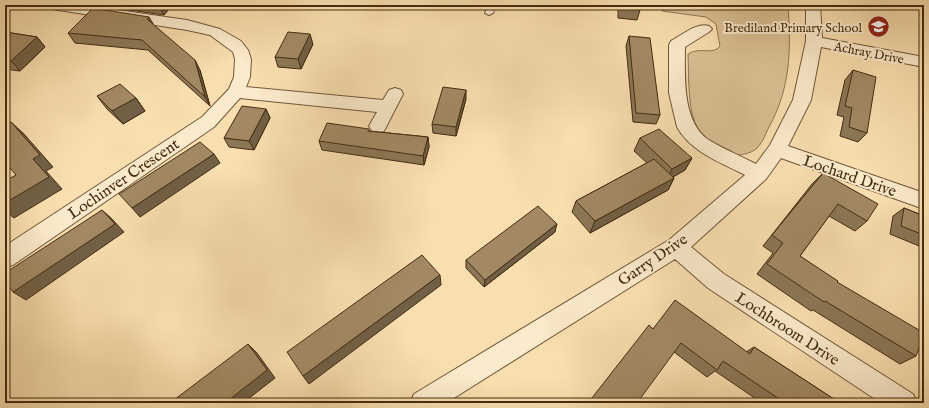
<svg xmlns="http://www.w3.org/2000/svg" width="929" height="408" font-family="'IM FELL English',serif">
  <rect width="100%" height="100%" fill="#f9deaf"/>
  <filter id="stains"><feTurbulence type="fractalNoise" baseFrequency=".005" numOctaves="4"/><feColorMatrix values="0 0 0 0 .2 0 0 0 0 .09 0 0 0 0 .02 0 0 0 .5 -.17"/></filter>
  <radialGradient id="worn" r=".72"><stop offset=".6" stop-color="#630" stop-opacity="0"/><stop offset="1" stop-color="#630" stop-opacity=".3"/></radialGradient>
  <path fill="#dac094" stroke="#8e7652" d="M662 5H788C791 49 791 87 769 127 766 133 763 142 757 148 751 154 737 157 729 153 717 147 704 140 698 129 687 111 689 75 688 54 700 46 713 56 720 46L716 24 706 17 662 11Z"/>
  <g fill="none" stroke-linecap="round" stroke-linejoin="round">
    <defs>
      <path id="lane" d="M488 5H496L493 13 489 15 485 13Z"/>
      <path id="street" d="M45 5H82L187 20 220 29 241 41 248 50 251 59 250 77 246 87 383 100 389 90 395 88 401 90 403 94 384 131 378 133 372 131 369 126 377 112 240 98 214 127 13 265 5 267V246L202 117 229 89 234 77 235 59 233 52 229 49 210 35 187 30 52 9 47 8Z
        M806 5H820L822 38 924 57V67L821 47 811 100 788 146 924 193V209L781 158 766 179 691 247 724 274 913 394 917 403H881L708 288 675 259 446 403H410L414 394 669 240 745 175C720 162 691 152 677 127L669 93V45L671 41C682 35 697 22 709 26L712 29 709 32 685 47C685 76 682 118 706 138 717 146 743 157 756 164L770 145 793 100 806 41Z"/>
    </defs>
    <use href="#lane" stroke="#705838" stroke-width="2"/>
    <use href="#street" stroke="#705838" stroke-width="2"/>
    <use href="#lane" fill="#fbeacb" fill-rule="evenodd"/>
    <use href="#street" fill="#fbeacb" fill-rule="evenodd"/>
  </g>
  <path fill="#8b7655" stroke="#432c11" d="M108 5H172L164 15 109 7Z
    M618 5H640V10L637 20 618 18Z
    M154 25 200 70 210 106 148 50 75 43 68 33Z
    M5 32 37 37 45 47 20 71 5 69Z
    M629 36 660 115 656 124 633 122 626 46Z
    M313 44 301 69 278 67 275 57Z
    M853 70 867 133 858 142 840 136 844 117 837 115 845 80Z
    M97 96 136 98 145 111 123 124 107 109Z
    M466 99 456 136 433 133 432 124Z
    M266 109 270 118 254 150 229 147 224 138Z
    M369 131 428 137 429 147 424 165 322 150 319 141Z
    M640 138 692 158 685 170 673 177 674 178 668 190 590 233 572 212 576 201 647 163 634 151Z
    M823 173 867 221 855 231 829 216 800 256 837 282 916 356 900 364 813 310 811 311 757 274 773 253 763 246 812 184Z
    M904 208 924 216V248L890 234 893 216Z
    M555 232 484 287 466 268V260Z
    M653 328 746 352 754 347 840 403H762L715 371 707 377 674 352Z"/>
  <path fill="#716045" stroke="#432c11" d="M158 5H172L164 15Z
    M149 17 155 27 147 19Z
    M310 34 313 44 301 69 298 59Z
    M37 37 45 47 20 71 11 61Z
    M195 60 200 70 210 106 205 97Z
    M466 90V99L456 136V127Z
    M136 98 145 111 123 124 112 111Z
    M266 109 270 118 254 150 249 141Z
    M11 122 24 134 53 167 46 171 62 189 14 218 5 211V203L33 159Z
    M428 137 429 147 424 165 423 156Z
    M214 154 220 163 140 217 132 208Z
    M692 158 685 170 666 181 672 169Z
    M674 178 668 190 590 233 595 221Z
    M102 210 111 218 124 232 26 300 13 292Z
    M557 224 555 232 484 287 485 280Z
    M440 275 441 285 309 384 303 376Z
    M248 344 257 353 275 378 243 403H225Z"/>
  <path fill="#a28963" stroke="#432c11" d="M620 5H640V10L620 8Z
    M93 8 149 17 147 19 195 60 205 97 142 40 68 33Z
    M5 32 37 37 11 61H5Z
    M288 32 310 34 298 59 275 57Z
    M629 36 650 38 660 115 636 113Z
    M853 70 876 77 867 133 849 127 852 108 845 106Z
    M120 84 136 98 112 111 97 96Z
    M443 87 466 90 456 127 432 124Z
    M242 106 266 109 249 141 224 138Z
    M11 122 40 155 33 159 49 177 5 203V181L16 175 5 162V125Z
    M327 123 369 129 368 131 428 137 423 156 319 141Z
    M659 129 692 158 672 169 640 138Z
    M200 142 214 154 132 208 119 194Z
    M654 159 674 178 595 221 576 201Z
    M823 173 878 204 867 221 838 204 800 256 838 281 837 282 924 333V336L916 356 825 301 824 302 767 264 783 243 772 235Z
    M538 206 557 224 485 280 466 260Z
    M904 208 924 216V235L901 226Z
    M102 210 115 224 13 292 5 281V273Z
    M422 255 440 275 303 376 287 352Z
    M675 300 750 354 754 347 840 403H785L723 361 717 370 681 343 637 403H588L649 325 653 329Z
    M248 344 267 370 225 403H170Z"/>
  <defs>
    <symbol id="school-disc" viewBox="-11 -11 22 22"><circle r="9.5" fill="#8f2418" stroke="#fbeacb"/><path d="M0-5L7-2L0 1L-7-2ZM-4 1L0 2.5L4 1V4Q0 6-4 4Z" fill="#fff"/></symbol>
  </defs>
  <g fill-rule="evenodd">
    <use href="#school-disc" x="866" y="14" width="25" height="25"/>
  </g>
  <g text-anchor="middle" stroke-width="4" stroke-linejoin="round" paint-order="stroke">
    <g font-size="13" fill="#432c11" stroke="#fbeacb" text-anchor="end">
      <text x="862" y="32">Brediland Primary School</text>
    </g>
    <g font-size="13" fill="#432c11" stroke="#fbeacb">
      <text transform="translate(869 52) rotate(11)" y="5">Achray Drive</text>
    </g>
    <g font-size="16" fill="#432c11" stroke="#fbeacb">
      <text transform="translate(850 175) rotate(19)" y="6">Lochard Drive</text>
      <text transform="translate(123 178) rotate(-34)" y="6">Lochinver Crescent</text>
      <text transform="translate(652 259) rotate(-34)" y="6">Garry Drive</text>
      <text transform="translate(788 328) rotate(33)" y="6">Lochbroom Drive</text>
    </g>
  </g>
  <rect width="929" height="408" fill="none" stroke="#f9deaf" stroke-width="20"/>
  <rect x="6" y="6" width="917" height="396" fill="none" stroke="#432c11" stroke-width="2"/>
  <rect x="10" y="10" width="909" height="388" fill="none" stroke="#432c11"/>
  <rect width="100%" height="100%" filter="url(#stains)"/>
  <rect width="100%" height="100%" fill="url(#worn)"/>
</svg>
